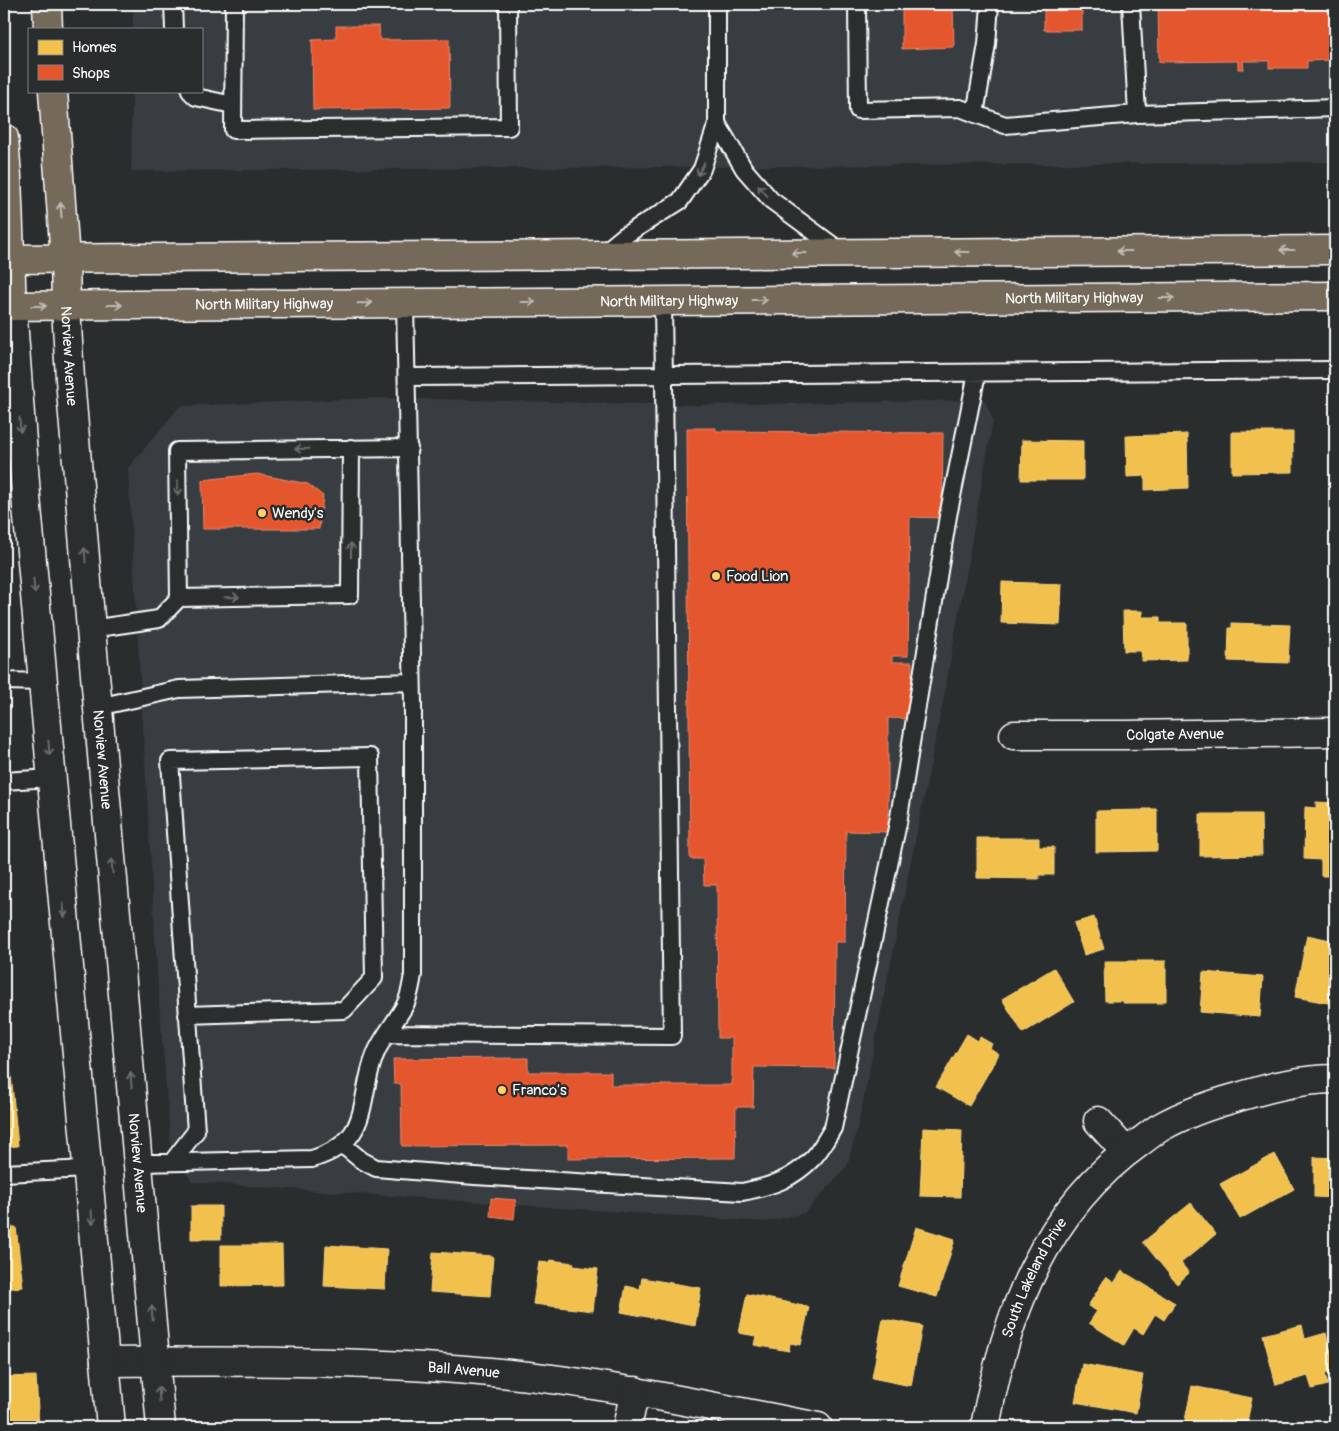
<svg xmlns="http://www.w3.org/2000/svg" width="1339" height="1431" font-family="Pangolin,sans-serif">
  <rect width="100%" height="100%" fill="#2a2d2e"/>
  <filter id="ink" filterUnits="userSpaceOnUse"><feTurbulence type="fractalNoise" baseFrequency=".02" numOctaves="2"/><feDisplacementMap in="SourceGraphic" scale="10" xChannelSelector="R" yChannelSelector="G"/><feConvolveMatrix kernelMatrix="1 2 1 2 8 2 1 2 1" color-interpolation-filters="sRGB"/></filter>
  <g filter="url(#ink)">
    <path fill="#373c42" d="M133 4H1335V162L131 171 132 91H201V29H133Z
      M376 398 698 405 985 400 993 420 945 691 859 1122 847 1166 805 1213 765 1222 192 1182 171 1149 158 987 128 468 180 406Z"/>
    <path fill="#f2c14e" stroke="#f6d483" d="M1232 432H1293V472L1232 473Z
      M1187 434 1188 488 1145 490V476L1127 477 1126 436Z
      M1022 440 1083 441V480H1021Z
      M1002 582 1062 584 1060 625 1001 623Z
      M1123 611H1142V617H1160V623H1187V660L1141 661V651H1124Z
      M1334 612H1335V652H1334Z
      M1232 623 1290 625 1288 663 1228 661 1229 628H1232Z
      M1316 802 1334 803V807H1335V876H1321V860L1304 859 1305 807 1316 808Z
      M1143 809H1157V851L1096 852V811L1143 810Z
      M1200 814H1261L1262 855 1200 856Z
      M977 838H1039V847H1054V875H1039V879L977 878Z
      M1094 917 1104 949 1084 955 1074 923Z
      M1307 935 1335 941 1334 1004 1295 997Z
      M1104 961H1166V1001H1162V1003H1123L1124 1001H1105Z
      M1054 968 1074 1002 1023 1033 1002 999Z
      M1203 972 1263 977 1260 1017 1200 1012Z
      M4 1003 18 1146 4 1147Z
      M967 1034 978 1041 980 1037 992 1044 990 1048 999 1054 969 1106 936 1087Z
      M923 1128 962 1130 960 1197 920 1196Z
      M1275 1154 1294 1189 1240 1219 1220 1184Z
      M1314 1157 1335 1158V1198L1314 1197Z
      M1191 1203 1216 1234 1181 1263 1189 1273 1177 1284 1143 1242Z
      M191 1206H221V1239H191Z
      M16 1227 23 1287 4 1289V1228Z
      M916 1227 955 1239 937 1297 898 1286Z
      M221 1245H282L283 1285 221 1286Z
      M326 1245 387 1249 385 1289 324 1286Z
      M433 1252 493 1256 490 1296 430 1292Z
      M550 1260 574 1263 573 1266 598 1269 593 1311 533 1304 539 1262 550 1263Z
      M1122 1271 1175 1303 1164 1320 1155 1314 1143 1334 1134 1328 1124 1345 1089 1323 1097 1311 1088 1306 1106 1277 1114 1283Z
      M642 1278 701 1288 695 1326 621 1312 626 1286 640 1289Z
      M747 1294 809 1307 801 1345 790 1343 789 1351 754 1345 756 1336 739 1333Z
      M883 1319 922 1326 911 1386 872 1378Z
      M1302 1325 1305 1339 1326 1333 1335 1367V1371L1325 1374 1328 1385 1312 1389 1308 1376 1276 1385 1263 1335Z
      M1082 1364 1143 1375 1136 1413 1075 1402Z
      M36 1376 39 1427H4V1377Z
      M1192 1386 1252 1398 1246 1427H1195L1184 1425Z"/>
    <path fill="#e4572e" stroke="#ec896d" d="M902 4H953L954 47 902 49Z
      M1044 4H1082V30H1044Z
      M1158 4H1335V68H1333L1332 60 1307 61V68H1269V61H1243L1244 69H1238V61L1159 62Z
      M336 26H379L380 40 449 39 450 108 313 110 312 40 336 39Z
      M687 428H716V431L943 433 942 518 910 517 908 656H892V662H912L911 719 888 718V832L846 831 845 942H835L834 1068 754 1067 753 1107H736L735 1158 568 1159V1145L402 1146 401 1084H394L393 1059 528 1058V1072H611V1085H732V1038H718L717 885H704L703 859H690Z
      M257 474 308 484 323 496 319 529H203L202 480Z
      M491 1198 516 1200 514 1219 490 1216Z"/>
    <g fill="none" stroke-linecap="round" stroke-linejoin="round">
      <defs>
        <path id="service" d="M173 4 174 29
          M234 4 233 130 509 127 508 4
          M857 4 858 110 960 108 1005 125 1137 114
          M1131 4 1137 114 1335 108
          M190 91 196 97 233 105
          M975 114 987 44 990 4
          M717 123 744 169 771 200 843 253
          M602 254 624 236 680 201 702 169 717 123V4
          M407 377 1335 370
          M351 448 350 595 179 598 177 451 409 448
          M91 629 159 619 179 598
          M4 681 43 682
          M98 707 179 689 412 682
          M4 781 51 778
          M387 1034 672 1036 663 301
          M343 1145 361 1160 376 1168 475 1176 742 1192C772 1186 792 1180 814 1157 821 1149 827 1138 833 1128L898 823 948 516 977 373
          M172 1162 196 1131 170 761 370 757 374 978 344 1010 187 1015
          M139 1163 312 1159C373 1141 357 1101 375 1055 382 1037 396 1022 405 1005 410 996 411 985 413 975V704L405 303
          M4 1173 88 1169"/>
        <g id="minor">
          <path id="s1" d="M1014 735H1125L1335 732"/>
          <path d="M1098 1121 1126 1152"/>
          <path id="s2" d="M105 1362C233 1361 363 1360 490 1372 601 1382 709 1406 818 1427"/>
          <path d="M627 1427 635 1391"/>
          <path id="s3" d="M985 1427C1005 1316 1044 1210 1140 1142 1147 1137 1154 1131 1161 1127 1184 1114 1210 1105 1235 1098 1267 1088 1301 1079 1335 1079"/>
        </g>
        <g id="secondary">
          <path d="M12 306 26 496 111 1427"/>
          <path id="s4" d="M66 306 70 379 91 629 161 1427"/>
        </g>
        <g id="primary">
          <path d="M47 4 48 29"/>
          <path d="M53 91 65 259 66 306"/>
          <path d="M4 138 7 176 12 306"/>
          <path d="M4 259 1335 250"/>
          <path id="s5" d="M4 306 1335 296"/>
        </g>
      </defs>
      <use href="#service" stroke="#fff" stroke-width="20"/>
      <use href="#minor" stroke="#fff" stroke-width="31"/>
      <use href="#secondary" stroke="#fff" stroke-width="31"/>
      <use href="#primary" stroke="#fff" stroke-width="31"/>
      <use href="#service" stroke="#2a2d2e" stroke-width="16"/>
      <use href="#minor" stroke="#2a2d2e" stroke-width="28"/>
      <use href="#secondary" stroke="#2a2d2e" stroke-width="28"/>
      <use href="#primary" stroke="#746a5a" stroke-width="28"/>
    </g>
    <defs><path id="oneway-shaft" d="M-6 0H5M1.5-3L5.5 0L1.5 3" fill="none" stroke-width="1.6" stroke-linecap="round" stroke-linejoin="round" transform="scale(1.25)"/></defs>
    <g stroke="#6a6c6d">
      <use href="#oneway-shaft" transform="translate(701 169) rotate(117)"/>
      <use href="#oneway-shaft" transform="translate(763 191) rotate(-132)"/>
      <use href="#oneway-shaft" transform="translate(20 425) rotate(86)"/>
      <use href="#oneway-shaft" transform="translate(302 449) rotate(179)"/>
      <use href="#oneway-shaft" transform="translate(178 488) rotate(89)"/>
      <use href="#oneway-shaft" transform="translate(351 550) rotate(-90)"/>
      <use href="#oneway-shaft" transform="translate(85 555) rotate(-95)"/>
      <use href="#oneway-shaft" transform="translate(34 586) rotate(85)"/>
      <use href="#oneway-shaft" transform="translate(232 597) rotate(-1)"/>
      <use href="#oneway-shaft" transform="translate(49 748) rotate(85)"/>
      <use href="#oneway-shaft" transform="translate(112 866) rotate(-95)"/>
      <use href="#oneway-shaft" transform="translate(64 910) rotate(85)"/>
      <use href="#oneway-shaft" transform="translate(131 1080) rotate(-95)"/>
      <use href="#oneway-shaft" transform="translate(92 1217) rotate(85)"/>
      <use href="#oneway-shaft" transform="translate(152 1313) rotate(-95)"/>
      <use href="#oneway-shaft" transform="translate(159 1394) rotate(-94)"/>
    </g>
    <g stroke="#c0bcb5">
      <use href="#oneway-shaft" transform="translate(61 210) rotate(-94)"/>
      <use href="#oneway-shaft" transform="translate(1287 250) rotate(180)"/>
      <use href="#oneway-shaft" transform="translate(1124 251) rotate(180)"/>
      <use href="#oneway-shaft" transform="translate(962 252) rotate(180)"/>
      <use href="#oneway-shaft" transform="translate(799 253) rotate(180)"/>
      <use href="#oneway-shaft" transform="translate(1167 298)"/>
      <use href="#oneway-shaft" transform="translate(760 300)"/>
      <use href="#oneway-shaft" transform="translate(528 302)"/>
      <use href="#oneway-shaft" transform="translate(365 303) rotate(-1)"/>
      <use href="#oneway-shaft" transform="translate(115 305)"/>
      <use href="#oneway-shaft" transform="translate(39 306)"/>
    </g>
  </g>
  <g fill="#ffd166" stroke="#2a2d2e" stroke-width="2">
    <circle cx="262" cy="513" r="5"/>
    <circle cx="716" cy="576" r="5"/>
    <circle cx="502" cy="1090" r="5"/>
  </g>
  <g text-anchor="middle" stroke-width="5" stroke-linejoin="round" paint-order="stroke">
    <g font-size="15" fill="#fff" stroke="#2a2d2e">
      <text dy="5" stroke="none"><textPath href="#s5" startOffset="1070">North Military Highway</textPath></text>
      <text dy="5" stroke="none"><textPath href="#s5" startOffset="665">North Military Highway</textPath></text>
      <text dy="5" stroke="none"><textPath href="#s5" startOffset="260">North Military Highway</textPath></text>
      <text dy="5" stroke="none"><textPath href="#s4" startOffset="50">Norview Avenue</textPath></text>
      <text dy="5" stroke="none"><textPath href="#s1" startOffset="161">Colgate Avenue</textPath></text>
      <text dy="5" stroke="none"><textPath href="#s4" startOffset="455">Norview Avenue</textPath></text>
      <text dy="5" stroke="none"><textPath href="#s4" startOffset="860">Norview Avenue</textPath></text>
      <text dy="5" stroke="none"><textPath href="#s3" startOffset="158">South Lakeland Drive</textPath></text>
      <text dy="5" stroke="none"><textPath href="#s2" startOffset="359">Ball Avenue</textPath></text>
    </g>
    <g font-size="15" fill="#fff" stroke="#2a2d2e" text-anchor="start">
      <text x="272" y="518">Wendy's</text>
      <text x="726" y="581">Food Lion</text>
      <text x="512" y="1095">Franco's</text>
    </g>
  </g>
  <rect width="1339" height="1431" fill="none" stroke="#2a2d2e" stroke-width="20"/>
  <rect x="10" y="10" width="1319" height="1411" fill="none" stroke="#fff" stroke-width="2" filter="url(#ink)"/>
  <rect x="28" y="28" width="175" height="65" fill="#2a2d2e" stroke="#7f8182"/>
  <rect x="38" y="40" width="25" height="15" fill="#f2c14e" stroke="#7f8182"/>
  <text x="72" y="52" font-size="15" fill="#ffffff">Homes</text>
  <rect x="38" y="65" width="25" height="15" fill="#e4572e" stroke="#7f8182"/>
  <text x="72" y="78" font-size="15" fill="#ffffff">Shops</text>
</svg>
